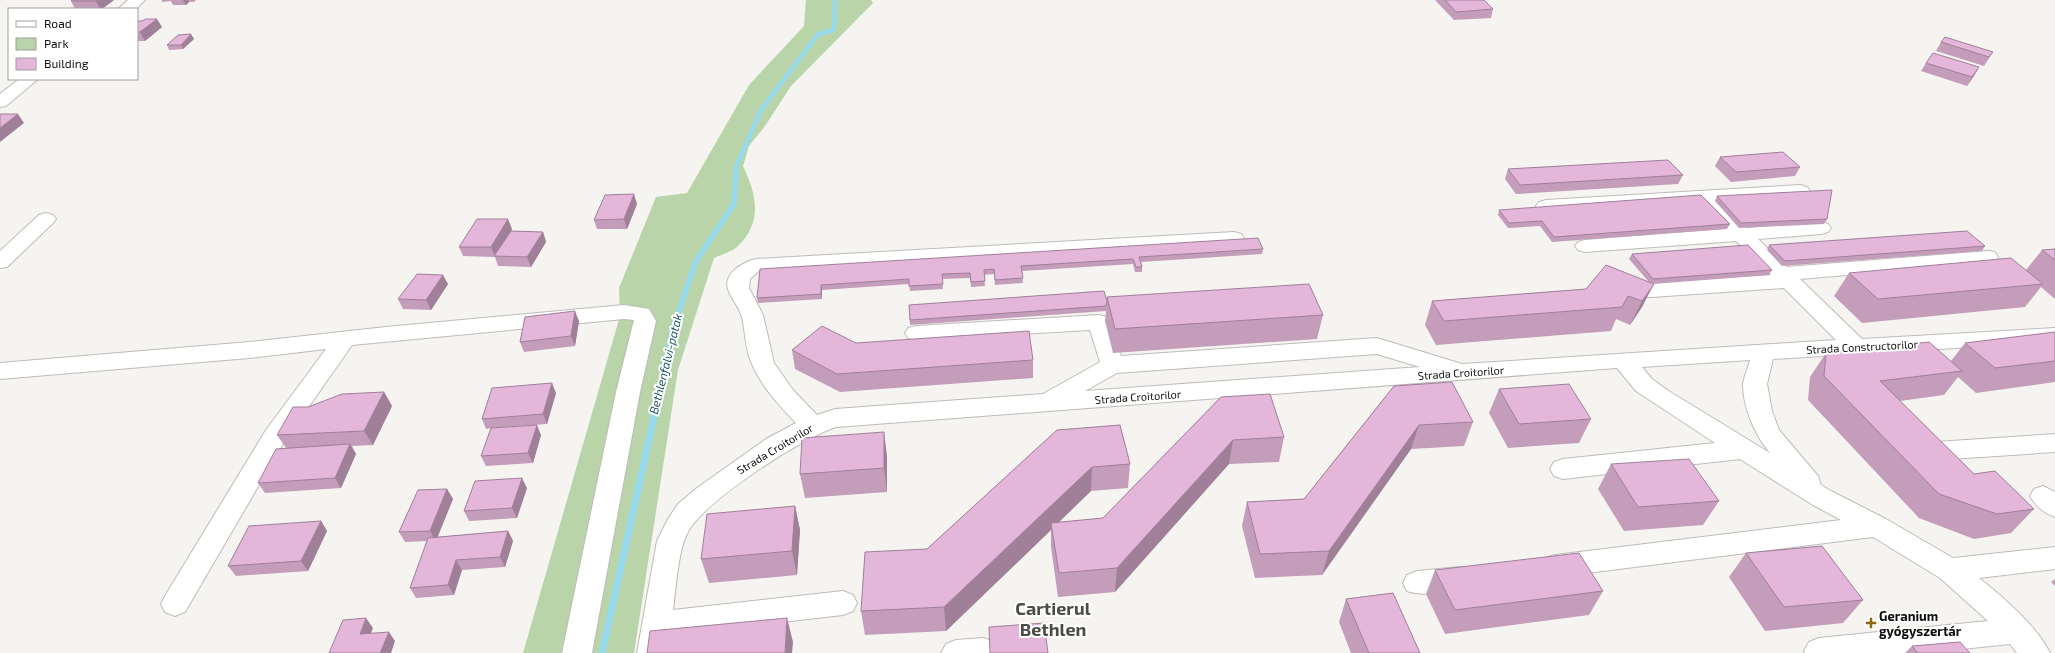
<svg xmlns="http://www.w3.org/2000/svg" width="2055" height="653" font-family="'Exo 2',sans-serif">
  <rect width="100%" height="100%" fill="#f6f4f0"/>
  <path fill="#b8d4a8" d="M806 0H871L873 3 791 86 765 126 749 146 743 166C757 196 763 222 737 247 731 252 721 255 714 258L678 370 634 653H523L620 316 619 288 656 197 687 193 749 85 804 26Z"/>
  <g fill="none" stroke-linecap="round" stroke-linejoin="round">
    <path stroke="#97daed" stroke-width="4.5" d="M736 172V167L761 110 818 34 834 30 835 0"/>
    <path stroke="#97daed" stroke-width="5.5" d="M660 386 673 328 696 261 734 204 736 171"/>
    <path stroke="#97daed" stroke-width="7" d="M602 653 661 385"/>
    <defs>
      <path id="minor" d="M128 0H145L136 9H118Z
        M19 79H38L6 106 0 107V94Z
        M1800 185 1807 187 1810 191 1807 195 1719 202 1746 228 1821 222 1828 224 1831 228 1828 232 1821 234 1758 239 1787 267 1988 251 1995 252 1998 257 1995 262 1988 263 1800 279 1862 339 2055 328V342L1773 359 1767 384 1772 411 1779 430 1818 476 1821 485 1831 491 1886 519 1953 558 2055 547V569L1979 578C2003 597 2037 626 2050 653H2017L2010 644 1924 653H1805L1804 651 1809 642 1819 638 1988 621 1940 578 1873 537 1555 577 1545 574 1541 566 1545 558 1555 555 1841 520 1813 505 1740 459 1563 479 1554 476 1550 469 1554 462 1563 459 1715 443 1636 391 1617 368 836 427C802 438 704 501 688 532 678 550 676 588 673 610L843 591 853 595 857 603 853 611 843 615 669 635 667 653H637L657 541 668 519 678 504 697 488 766 439 796 423C778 404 757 382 749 356 745 343 745 330 742 317 739 307 733 301 729 292 721 275 742 262 756 259L1234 232 1241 234 1244 238 1241 242 1234 244 759 271 750 279 749 288 763 315 774 363 793 390 817 415 835 409 1043 394 1100 362 1090 330 916 340 908 338 905 333 908 328 916 326 1099 315 1107 317 1121 356 1377 338 1462 364 1836 340 1784 288 1622 299 1614 297 1611 292 1614 287 1622 285 1771 275 1736 241 1585 252 1578 250 1575 246 1578 242 1585 240 1725 229 1698 203 1546 212 1539 210 1536 206 1539 202 1546 200ZM1377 354 1420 367 1085 391 1117 373ZM1750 360C1748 368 1744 377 1743 384 1743 408 1755 435 1770 453L1667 390 1652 379 1642 367Z
        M46 213 53 215 56 219 53 223 7 267 0 268V251L39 215Z
        M624 305 649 309 656 321 640 392 592 653H562L616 392 634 320 624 319 352 345 284 442 185 612 175 616 165 612 161 604 165 596 266 430 326 349 249 358 0 379V363L249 342 386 327Z
        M2055 434V452L1921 461 1912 459 1909 452 1912 445 1921 443Z
        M2043 486 2055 492V517C2044 513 2036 507 2030 496L2034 489Z
        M1460 567 1470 570 1474 578 1470 586C1452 592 1425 597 1407 591L1403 583 1407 575 1417 571Z
        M984 638 994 642 999 651 998 653H941L946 644 956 640Z"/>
    </defs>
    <use href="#minor" stroke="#bdbcb8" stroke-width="2"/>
    <use href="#minor" fill="#fff" fill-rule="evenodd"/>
  </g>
  <path fill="#c49dbb" d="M114 0 102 9H75L71 1Z
    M162 0H196L194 2H189L186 5H173L171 1 162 2Z
    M1435 0H1484L1493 9 1491 18 1454 20Z
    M137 21 162 27 145 41H137Z
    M194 39 183 49 169 50 167 45Z
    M1941 42 1993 52 1984 66 1936 51Z
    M1926 63 1979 67 1967 86 1921 71Z
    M1720 157 1800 167 1795 176 1731 182 1715 166Z
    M1508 169 1683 175 1678 184 1516 194 1505 179Z
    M1717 196 1827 219 1824 224 1739 228 1715 201Z
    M637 204 627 229H597L594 220Z
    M1499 210 1730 224 1727 229 1552 242 1540 226 1508 228 1498 215Z
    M512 229 511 231 543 232 546 242 531 267 498 266 495 257 463 256 459 247Z
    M1769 245 1985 246 1982 251 1782 266 1767 250Z
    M1263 249 1262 254 1141 262 1142 267V272H1135L1133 264 1022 271 1023 283 995 285 994 274 984 275 985 286 971 287 970 278 942 279 943 289 910 291 909 284 822 290V299L758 303 757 298 760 269Z
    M2055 249V299L2041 287 2025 307 1862 323 1834 296 1849 273 2026 270 2042 250Z
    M1632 254 1772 270 1769 275 1653 284 1642 307 1630 325 1616 319 1611 331 1436 345 1425 325 1432 301 1586 289 1648 281 1629 259Z
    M448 284 431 310 403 309 398 299Z
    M1107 297 1323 315 1317 339 1113 353 1105 321 1106 311 910 325 909 305 1107 301Z
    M579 321 575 346 524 352 520 342Z
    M2055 332V382L1976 393 1958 377 1944 395 1900 401 1974 474 2034 509 2011 533 1974 539 1919 518 1808 400 1810 377 1826 353 1951 361 1965 343Z
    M856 343 1033 360V378L840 392 795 369 792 350Z
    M1394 386 1473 422 1464 446 1411 449 1322 575 1255 578 1242 526 1247 502 1304 499Z
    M1499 389 1591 419 1579 443 1508 448 1489 413Z
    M384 392 392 406 373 445 352 446 356 454 341 488 265 493 258 483 286 448 277 435 308 407Z
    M556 393 547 424 504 427 541 435 533 463 486 466 481 456 491 428 486 429 482 419Z
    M1221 397 1284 437 1279 462 1229 464 1115 592 1058 597 1051 547V530L946 631 865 635 861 611 927 549 1057 430 1130 464 1128 488 1091 491 1058 522 1103 518Z
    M887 456V492L805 498 800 474Z
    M1611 464 1719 501 1703 525 1624 531 1598 489Z
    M527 488 517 518 469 521 464 511Z
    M447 489 453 499 437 537 508 531 513 541 505 567 462 570 454 595 416 598 410 588 427 541 405 542 399 532Z
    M795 506 800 530 797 575 709 583 701 559Z
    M321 521 327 531 308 571 236 576 228 566Z
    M1746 553 1863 600 1843 623 1765 631 1729 577Z
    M1435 570 1603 591 1589 615 1445 634 1426 594Z
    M2055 579V586L2051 582Z
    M1346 599 1420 653H1351L1339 622Z
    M1912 646 1970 653H1905Z"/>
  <path fill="#a07f99" d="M98 0H114L102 9H100L96 1Z
    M183 0H188L189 2 186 5Z
    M157 19 162 27 145 41 140 32Z
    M191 34 194 39 183 49 181 45Z
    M1979 67 1974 76 1967 86 1972 77Z
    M18 114 24 123 0 142V128Z
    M634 194 637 204 627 229 624 219Z
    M508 219 512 229 496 256H495L491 247Z
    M543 232 546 242 531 267 527 257Z
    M443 275 448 284 431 310 426 300Z
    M1654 284 1642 307 1630 325 1642 301Z
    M821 285 822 290V299L821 294Z
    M575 311 579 321 575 346 571 336Z
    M552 383 556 393 547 424 543 414Z
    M384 392 392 406 373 445 364 431Z
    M537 425 541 435 533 463 528 453Z
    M1419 425 1411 449 1322 575 1329 551Z
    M884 432 887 456V492L884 468Z
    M1233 440 1229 464 1115 592 1117 568Z
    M350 444 356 454 341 488 335 478Z
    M1092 467 1091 491 1052 529 1051 523V530L946 631 944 607Z
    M522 478 527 488 517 518 512 508Z
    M447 489 453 499 436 541 430 531Z
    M795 506 800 530 797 575 792 551Z
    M321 521 327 531 308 571 301 561Z
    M508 531 513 541 505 567 500 557Z
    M456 560 462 570 454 595 448 585Z
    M366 618 373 628 367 643 360 634Z
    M787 618 793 642 792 653H785Z
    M389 632 395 641 391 653H380Z"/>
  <path fill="#e4b6da" stroke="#a07f99" d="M72 0H98L96 1H71Z
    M1445 0H1484L1493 9 1456 12Z
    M146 19H157L140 32H137V21H142Z
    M191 34 181 45H167L178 35Z
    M1945 37 1993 52 1989 57 1941 42Z
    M1933 53 1979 67 1972 77 1926 63Z
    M0 114H18L0 128Z
    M1783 152 1800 167 1736 172 1720 157Z
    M1668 160 1683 175 1520 185 1508 169Z
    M1832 190 1827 219 1741 223 1717 196Z
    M634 194 624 219 594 220 605 195Z
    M1701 195 1730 224 1554 237 1542 221 1509 223 1499 210Z
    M477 219H508L491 247H459Z
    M511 231 543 232 527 257 494 256Z
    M1967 231 1985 246 1785 261 1769 245Z
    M1258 238 1263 249 1139 257 1142 267H1136L1133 259 1021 266 1023 278 995 280 994 269 984 270 985 281 971 282 970 273 942 274 943 284 909 286V279L821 285V294L757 298 760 269Z
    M1748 245 1772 270 1653 279 1632 254Z
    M2055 249V260L2042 250Z
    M2011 258 2043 284 1878 299 1849 273Z
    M1606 265 1654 284 1642 301 1628 296 1622 307 1444 321 1432 301 1586 289Z
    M417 274 443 275 426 300 398 299Z
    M1309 284 1323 315 1115 329 1107 297Z
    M1104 291 1107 301 1106 306 910 320 909 305Z
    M575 311 571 336 520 342 525 317Z
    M822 326 856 343 1029 331 1033 360 837 374 792 350Z
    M2055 332V361L1995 368 1965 343Z
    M1929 342 1962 371 1880 381 1974 474 1995 471 2034 509 1997 514 1939 494 1824 376 1826 353Z
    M1452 382 1473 422 1419 425 1329 551 1260 554 1247 502 1304 499 1394 386Z
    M552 383 543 414 482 419 492 388Z
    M1569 384 1591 419 1519 424 1499 389Z
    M384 392 364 431 277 435 293 407H308L342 394Z
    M1270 394 1284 437 1233 440 1117 568 1059 573 1051 523 1103 518 1221 397Z
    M537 425 528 453 481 456 491 428Z
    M1120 425 1130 464 1092 467 944 607 861 611 865 552 927 549 1057 430Z
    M884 432V468L800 474 802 438Z
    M350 444 335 478 258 483 276 449Z
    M1689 459 1719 501 1638 507 1611 464Z
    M522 478 512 508 464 511 475 481Z
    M447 489 430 531 399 532 418 490Z
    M795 506 792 551 701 559 707 514Z
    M321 521 301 561 228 566 249 526Z
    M508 531 500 557 456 560 448 585 410 588 428 538Z
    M1822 546 1863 600 1784 607 1746 553Z
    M1579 553 1603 591 1455 610 1435 570Z
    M1393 593 1420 653H1369L1346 599Z
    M366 618 360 634 389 632 380 653H329L343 620Z
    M787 618 785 653H647L650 631Z
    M1044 623 1048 653H990L989 627Z
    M1960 642 1970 653H1918L1912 646Z"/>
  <path fill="#8f660b" stroke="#fff" stroke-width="1.5" d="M1869 617h4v4h4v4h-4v4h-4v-4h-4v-4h4z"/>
  <g text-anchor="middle" stroke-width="4" stroke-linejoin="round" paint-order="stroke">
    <g font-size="11" fill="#0f0f0d" stroke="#fff">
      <text transform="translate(1862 347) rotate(-3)" y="4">Strada Constructorilor</text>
      <text transform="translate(1461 373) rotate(-4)" y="4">Strada Croitorilor</text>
      <text transform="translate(1138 397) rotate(-4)" y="4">Strada Croitorilor</text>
      <text transform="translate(775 449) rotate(-31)" y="4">Strada Croitorilor</text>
    </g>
    <g font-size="12" font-style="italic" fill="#1e5563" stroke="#fff">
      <text transform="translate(666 364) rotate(-76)" y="4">Bethlenfalvi-patak</text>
    </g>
    <g font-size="13" font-weight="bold" fill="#0f0f0d" stroke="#fff" text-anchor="start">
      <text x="1879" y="621">Geranium<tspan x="1879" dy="15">gyógyszertár</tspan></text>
    </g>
    <g font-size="18" font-weight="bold" fill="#4d4b48" stroke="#fff">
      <text x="1053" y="615">Cartierul<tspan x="1053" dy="21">Bethlen</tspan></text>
    </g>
  </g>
  <rect x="8" y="8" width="130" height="72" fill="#ffffff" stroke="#9f9f9e"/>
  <rect x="16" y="21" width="20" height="6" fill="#ffffff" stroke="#9f9f9e"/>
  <text x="44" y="28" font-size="12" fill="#0f0f0d">Road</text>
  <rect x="16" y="38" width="20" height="12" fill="#b8d4a8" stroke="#9f9f9e"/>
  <text x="44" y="48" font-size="12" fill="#0f0f0d">Park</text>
  <rect x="16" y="58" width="20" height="12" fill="#e4b6da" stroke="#9f9f9e"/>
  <text x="44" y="68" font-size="12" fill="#0f0f0d">Building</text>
</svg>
